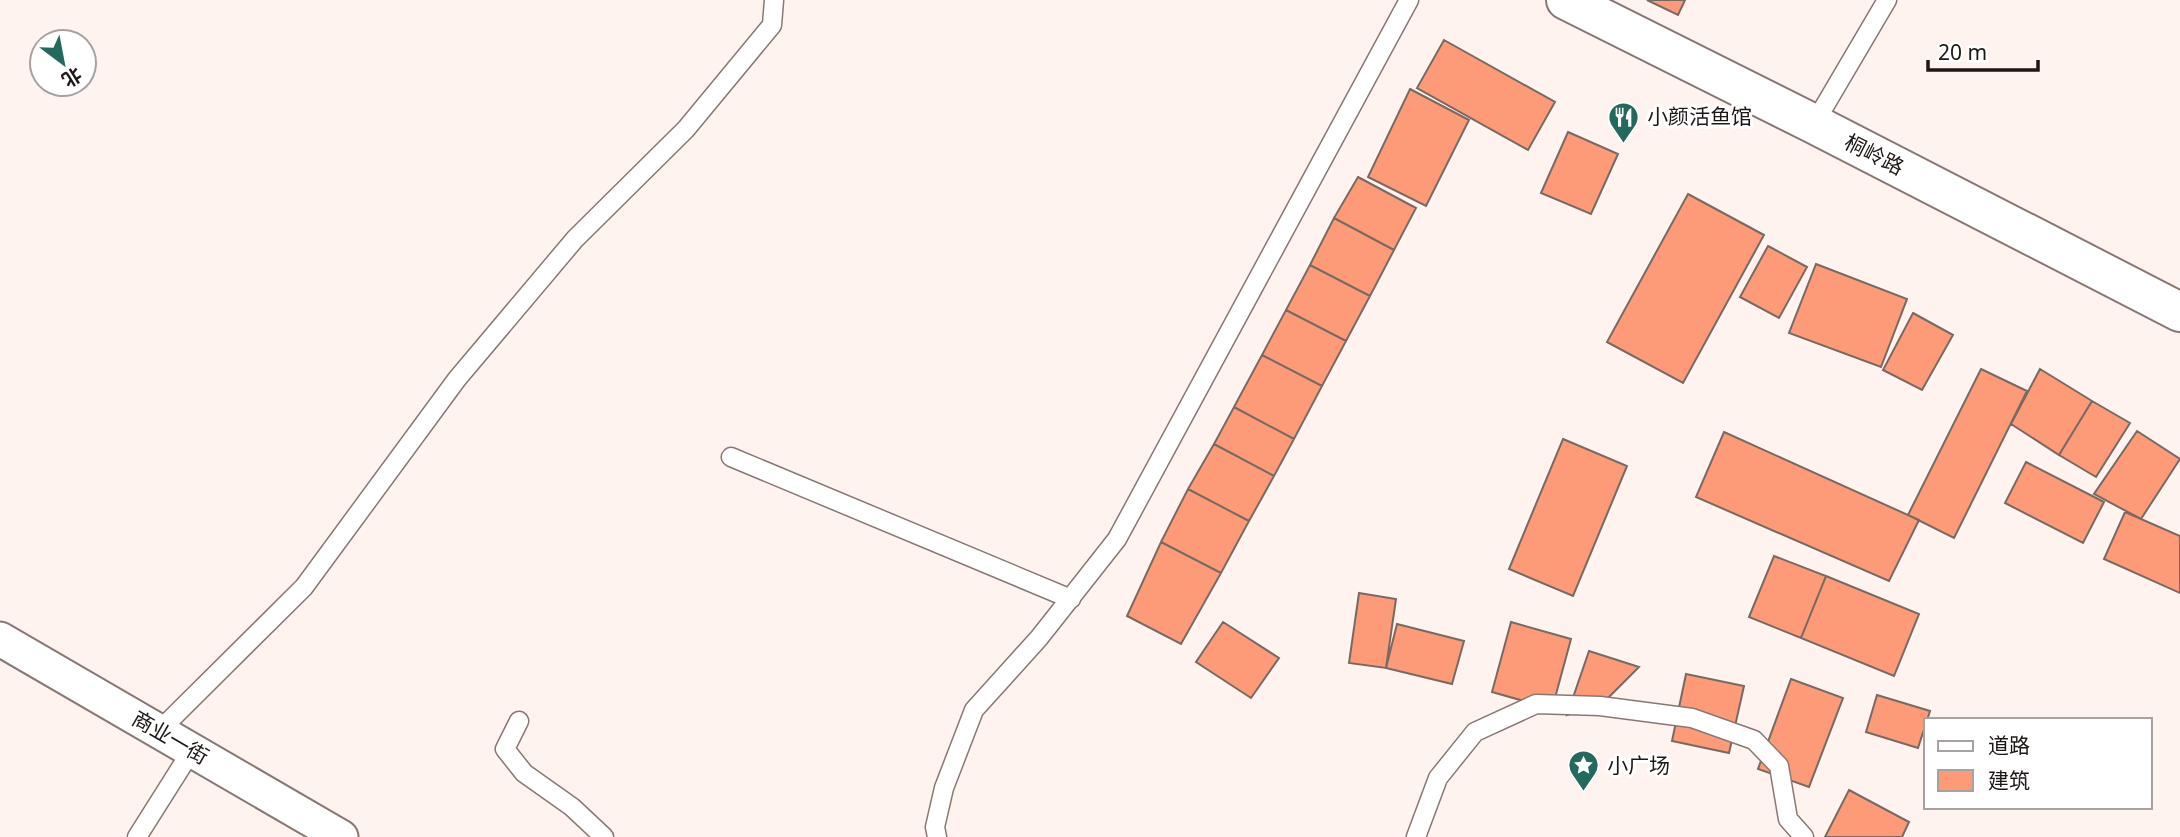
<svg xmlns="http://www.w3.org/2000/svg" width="2180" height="837" font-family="'Noto Sans','Noto Sans SC',sans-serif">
  <rect width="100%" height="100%" fill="#fef3ef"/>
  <path fill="#fd9b78" stroke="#786963" stroke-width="2" d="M1647 0H1685L1678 15Z
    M1444 40 1555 102 1528 150 1417 88Z
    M1410 89 1469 120 1426 206 1368 177Z
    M1568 132 1618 154 1591 214 1541 193Z
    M1358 177 1416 208 1394 250 1334 218Z
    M1688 194 1764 235 1683 383 1607 342Z
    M1334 218 1394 250 1370 296 1310 265Z
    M1768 246 1807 267 1779 318 1740 297Z
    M1816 264 1907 299 1881 367 1789 333Z
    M1310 265 1370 296 1346 341 1286 310Z
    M1286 310 1346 341 1322 386 1262 355Z
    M1913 313 1953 335 1922 390 1883 370Z
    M1262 355 1322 386 1294 439 1234 407Z
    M1981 369 2027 391 1954 538 1908 515Z
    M2040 369 2092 401 2059 455 2011 424Z
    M2092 401 2130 423 2096 477 2059 455Z
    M1234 407 1294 439 1274 476 1214 444Z
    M2137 431 2180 459 2141 519 2094 494Z
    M1724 432 1919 520 1889 581 1696 497Z
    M1563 439 1627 466 1573 596 1509 569Z
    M1214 444 1274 476 1249 521 1188 489Z
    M2026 462 2104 502 2083 543 2005 503Z
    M1188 489 1249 521 1221 573 1161 542Z
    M2125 512 2180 536V593L2104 559Z
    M1161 542 1221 573 1181 644 1127 616Z
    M1774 556 1826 576 1801 638 1749 617Z
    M1826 576 1919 614 1894 676 1801 638Z
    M1359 593 1396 599 1386 668 1349 663Z
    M1223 622 1279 658 1251 698 1196 662Z
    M1511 622 1571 639 1552 709 1492 692Z
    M1397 624 1464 641 1452 684 1386 668Z
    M1589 651 1639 667 1600 706 1567 715Z
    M1686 674 1744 686 1729 753 1672 741Z
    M1791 679 1843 698 1809 787 1758 769Z
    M1877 695 1930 711 1918 748 1866 732Z
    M1849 790 1909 822 1902 837H1825Z"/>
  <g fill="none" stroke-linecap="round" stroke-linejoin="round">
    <defs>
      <path id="service" d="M1814 124 1887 0
        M731 457 1071 599
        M519 721 505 749 524 773 572 807 604 837
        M159 731 304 587 457 379 575 239 686 129 772 25 774 0
        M137 837 192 750
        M937 837 935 827 944 788 974 710 1039 638 1117 539 1409 0
        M1416 837 1438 778 1475 732 1536 704 1600 706 1692 718 1754 740 1779 766 1788 819 1804 837"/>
      <path id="minor" d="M0 639 341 837"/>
      <path id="secondary" d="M1566 0 1814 124 2180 312"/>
    </defs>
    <use href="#service" stroke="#887873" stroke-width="21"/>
    <use href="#minor" stroke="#887873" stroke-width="37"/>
    <use href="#secondary" stroke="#887873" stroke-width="42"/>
    <use href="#service" stroke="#fff" stroke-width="18"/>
    <use href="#minor" stroke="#fff" stroke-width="33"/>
    <use href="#secondary" stroke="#fff" stroke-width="38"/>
  </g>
  <defs>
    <symbol id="restaurant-pin" viewBox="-11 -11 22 30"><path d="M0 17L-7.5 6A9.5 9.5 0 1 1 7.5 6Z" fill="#23695d" stroke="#fff"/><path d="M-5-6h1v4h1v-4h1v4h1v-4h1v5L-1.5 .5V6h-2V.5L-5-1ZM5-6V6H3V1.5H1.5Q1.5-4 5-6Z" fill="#fff"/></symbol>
    <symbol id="sight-pin" viewBox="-11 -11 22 30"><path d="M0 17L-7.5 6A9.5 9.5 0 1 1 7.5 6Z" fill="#23695d" stroke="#fff"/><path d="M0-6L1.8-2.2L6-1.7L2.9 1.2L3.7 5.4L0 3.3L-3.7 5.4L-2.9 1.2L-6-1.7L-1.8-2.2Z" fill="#fff"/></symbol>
  </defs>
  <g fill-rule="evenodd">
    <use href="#restaurant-pin" x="1606" y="100" width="35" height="47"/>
    <use href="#sight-pin" x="1566" y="748" width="35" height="47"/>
  </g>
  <g text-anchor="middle" stroke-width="6" stroke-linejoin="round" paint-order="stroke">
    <g font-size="21" fill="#1d1715" stroke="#fff" text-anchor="start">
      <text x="1647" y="124">小颜活鱼馆</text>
      <text x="1607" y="773">小广场</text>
    </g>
    <g font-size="21" fill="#1d1715" stroke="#fff">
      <text transform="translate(1874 155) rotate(27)" y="7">桐岭路</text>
      <text transform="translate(170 738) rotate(30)" y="7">商业一街</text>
    </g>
  </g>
  <rect x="1924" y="718" width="228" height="91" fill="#ffffff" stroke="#a5a2a1" stroke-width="2"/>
  <rect x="1938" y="741" width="35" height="10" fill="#ffffff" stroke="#a5a2a1" stroke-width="2"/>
  <text x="1988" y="753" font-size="21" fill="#1d1715">道路</text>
  <rect x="1938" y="770" width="35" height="21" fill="#fd9b78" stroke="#a5a2a1" stroke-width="2"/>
  <text x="1988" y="788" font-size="21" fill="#1d1715">建筑</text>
  <g transform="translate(63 63) rotate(148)"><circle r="33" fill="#ffffff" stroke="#a5a2a1" stroke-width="2"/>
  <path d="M0-5L12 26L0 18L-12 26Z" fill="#23695d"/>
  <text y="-10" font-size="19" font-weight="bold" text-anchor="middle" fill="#1d1715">北</text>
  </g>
  <path d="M1928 60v10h110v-10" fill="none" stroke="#1d1715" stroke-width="3.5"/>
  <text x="1938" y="60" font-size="21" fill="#1d1715" stroke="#ffffff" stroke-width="5" paint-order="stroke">20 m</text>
</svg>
